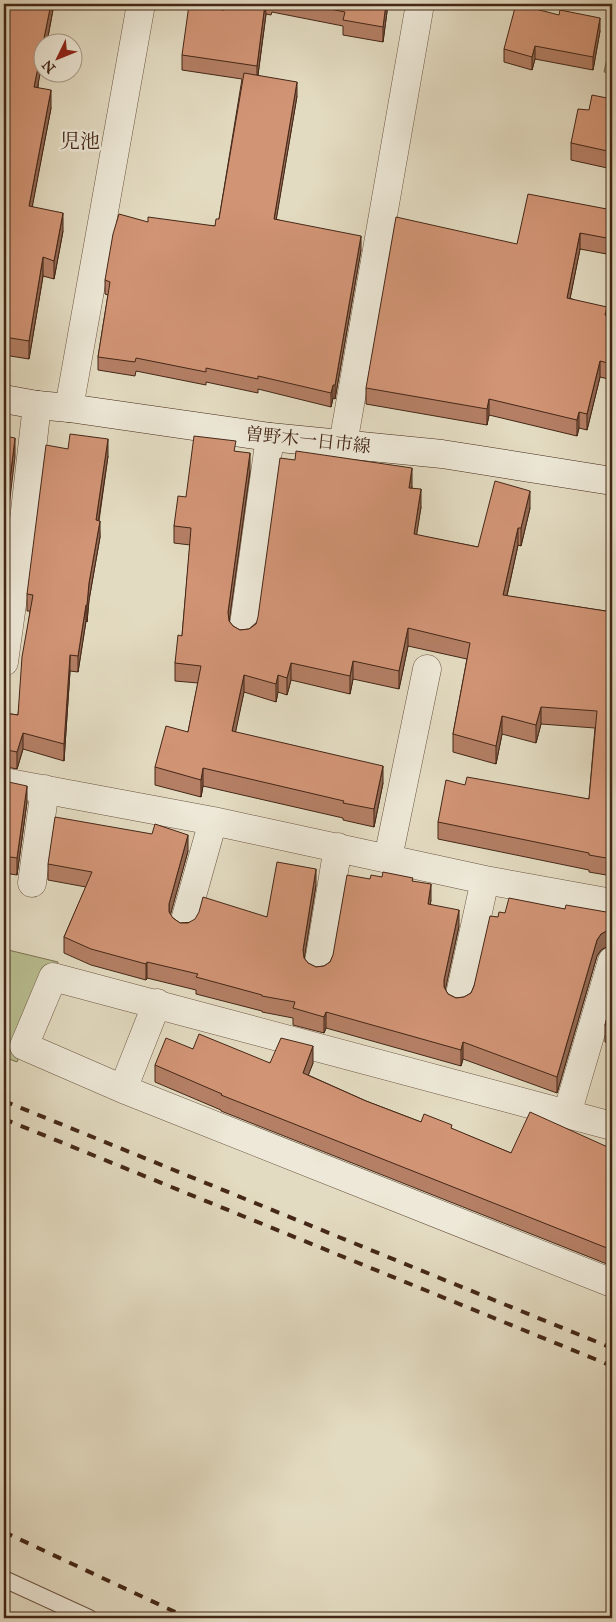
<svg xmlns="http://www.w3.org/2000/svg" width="616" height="1622" font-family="'IM FELL Great Primer','Noto Serif JP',serif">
  <rect width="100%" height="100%" fill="#e3dbc1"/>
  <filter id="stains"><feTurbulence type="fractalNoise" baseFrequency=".004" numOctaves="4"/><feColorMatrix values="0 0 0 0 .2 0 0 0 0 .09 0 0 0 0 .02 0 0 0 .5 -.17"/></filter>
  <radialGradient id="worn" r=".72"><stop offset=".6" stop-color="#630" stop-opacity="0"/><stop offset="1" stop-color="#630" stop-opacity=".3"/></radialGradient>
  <path fill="#b8be90" stroke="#7e7254" d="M612 36V73L604 72Z
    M4 949 58 962 17 1062 4 1057Z"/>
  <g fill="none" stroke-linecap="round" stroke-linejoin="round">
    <defs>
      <path id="service" d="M4 1579 89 1618"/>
      <path id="minor" d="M69 408 141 4
        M343 444 420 4
        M243 632 270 437
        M4 662 25 511 37 405
        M4 782 213 821 485 880 612 903
        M388 858 427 669
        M32 883 45 789
        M184 924 213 821
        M318 968 338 847
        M459 999 485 880
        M123 1089 157 1003
        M567 1114 612 961
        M612 1126 53 977 24 1046 123 1089 612 1283"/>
      <path id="secondary" d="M4 399 37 405 69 408 270 437 442 454 612 481"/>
    </defs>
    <use href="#service" stroke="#6c5442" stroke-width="18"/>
    <use href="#minor" stroke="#6c5442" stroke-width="29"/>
    <use href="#secondary" stroke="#442717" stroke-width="29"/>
    <use href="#service" stroke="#ede8d7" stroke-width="16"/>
    <use href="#minor" stroke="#ede8d7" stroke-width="28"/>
    <use href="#secondary" stroke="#ede8d7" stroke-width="28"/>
    <path stroke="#442717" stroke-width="4" stroke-dasharray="9 9" stroke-linecap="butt" d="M4 1101 612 1348
      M4 1119 612 1366
      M4 1532 188 1618"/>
  </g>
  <path fill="#b47f65" stroke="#442717" d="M4 4H54L47 42H42L38 87 51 108 32 206 63 231 54 279 43 276 29 359 4 355Z
    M225 4H388L383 42 343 35V26L272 12 271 15 266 14 258 75 297 96 276 219 361 250 335 399 333 398 331 407 258 389V393L206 382V385L136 371 135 376 98 370V357L108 295 105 294V280L148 222 215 226 219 219 242 79 182 70V55L224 10Z
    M600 31 593 70 535 59 532 70 504 62V49Z
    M612 99V169L571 160V143L589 110Z
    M612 210V255L580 249 570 298 607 315 612 317V380L600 377 587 430 579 428 577 436 489 415 487 425 366 404V388L517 244Z
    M236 451 250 471 229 621 233 626 240 630 249 629 412 486V488L421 507 416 535 478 547 530 508 521 546 518 545 507 596 612 612V876L589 872V870L438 839V822L465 785 589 799 595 728 541 724 536 743 502 734 496 764 453 752V734L467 659 408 646 399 689 353 679 350 694 291 680 287 695 278 692 276 702 244 692 235 732 383 783 374 827 343 820V818L203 786 201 797 155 785V767L188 732 198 683 175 681V663L182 636 190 545 174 543V526L186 497Z
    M108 456 99 521 100 537 89 600 87 622 86 621 78 672 70 671 64 761 23 749 17 769 7 767H4V713L18 715 30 611H27V594Z
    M4 781 27 802 17 875 4 873Z
    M188 851 170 915 173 918 180 923 267 917 316 885 304 958 308 963 316 967 324 966 330 962 370 879 413 881 431 900 430 904 459 926 445 989 448 994 456 998 464 997 471 993 474 986 498 917 505 913 565 909 612 913V946H608L601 950 597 956 557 1093 463 1059 461 1066 326 1028 324 1033 293 1025V1018L262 1012V1011L196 994V990L147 978 146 980 91 965 64 953V937L86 887 48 880V864Z
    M612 999V1044L605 1042V1025Z
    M193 1049 270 1063H313L308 1075 366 1101 421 1122 452 1129 511 1153 612 1149V1266L221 1111V1110L155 1082V1065Z"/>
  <path fill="#926852" stroke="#442717" d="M51 4H54L47 42H43Z
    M265 4 266 14 257 82V66Z
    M386 4H388L383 42V27Z
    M600 18V31L593 70V57Z
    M42 46V64L34 105V87Z
    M535 46V59L532 70V57Z
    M297 82V96L274 233V219Z
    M51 90V108L29 224V206Z
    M63 213V231L54 279V261Z
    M580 233V249L567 314V298Z
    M361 236V250L335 399V385Z
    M43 257V276L29 359V341Z
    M600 361V377L587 430V414Z
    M333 385V398L331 407V393Z
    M489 399V415L487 425V409Z
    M579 412V428L577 436V420Z
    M7 413V432L4 455V436Z
    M15 438V457L4 547V528Z
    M108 439V456L96 537V520Z
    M250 453V471L228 630V612Z
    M412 468V486L409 505V488Z
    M421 489V507L414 552V534Z
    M530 491V508L521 546V528Z
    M100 521V537L89 600 87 622V605L89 583Z
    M518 528V545L503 613V595Z
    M86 605V621L78 672V656Z
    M408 628V646L399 689V671Z
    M70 655V671L64 761V744Z
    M353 661V679L350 694V676Z
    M291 663V680L287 695V678Z
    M244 675V692L232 749V731Z
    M278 675V692L276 702V684Z
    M541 707V724L536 743V725Z
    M502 716V734L496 764V746Z
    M23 733V749L17 769V752Z
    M383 766V783L374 827V809Z
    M203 768V786L201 797V780Z
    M27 786V802L17 875V858Z
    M188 835V851L169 920V904Z
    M316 869V885L303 966V950Z
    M431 884V900L428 920V904Z
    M459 910V926L444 996V980Z
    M608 930V946L601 950 597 956 557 1093V1077L597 940 601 934Z
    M147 962V978L146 980V964Z
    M326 1012V1028L324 1033V1017Z
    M463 1042V1059L461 1066V1050Z
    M313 1046V1063L303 1089V1073Z"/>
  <path fill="#d19475" stroke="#442717" d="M4 4H51L34 87 51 90 29 206 63 213 54 261 43 257 29 341 4 337Z
    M225 4H265L257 66 182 55 189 5 224 10Z
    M306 4H386L383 27 343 20 345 12Z
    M516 4 559 15 560 10 600 18 593 57 535 46 532 57 504 49Z
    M244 73 297 82 274 219 361 236 335 385H333L331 393 258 376V379L206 368V372L136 358 135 362 98 357 110 282 105 280 113 234 119 214 148 222V217L215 226 216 219H219Z
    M592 95 612 99V152L571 143 578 109 589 110Z
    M528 194 612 210V239L580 233 567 298 607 307 605 315 612 317V364L600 361 587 414 579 412 577 420 489 399 487 409 366 388 396 217 517 244Z
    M4 412 7 413 4 436 15 438 4 528Z
    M70 434 108 439 96 520 100 521 89 583 87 605H86L78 656 70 655 64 744 23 733 17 752 7 750H4V713L18 715 22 657 33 595 27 594 46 445 68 449Z
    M194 436 236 441 234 451 250 453 228 612 229 621 233 626 240 630 249 629 256 624 258 617 280 458 295 460 296 451 412 468 409 488 421 489 414 534 478 547 495 481 530 491 521 528H518L503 595 612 612V859L589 855V853L438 822 446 780 465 785 467 777 589 799 597 711 541 707 536 725 502 716 496 746 453 734 470 643 408 628 399 671 353 661 350 676 291 663 287 678 278 675 276 684 244 675 232 731 383 766 374 809 343 803 344 801 203 768 201 780 155 767 166 726 188 732 201 666 175 663 178 635 182 636 191 528 174 526 178 496 186 497Z
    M4 781 27 786 17 858 4 856V860Z
    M55 817 152 834 155 824 188 835 169 904V912L173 918 180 923H188L195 919 199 912 203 897 267 917 277 862 316 869 303 950 304 958 308 963 316 967 324 966 330 962 333 955 347 875 370 879 371 875 382 877 383 872 413 878 412 881 431 884 428 904 459 910 444 980V987L448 994 456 998 464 997 471 993 474 986 490 916 498 917 499 912 505 913 509 898 565 909 566 905 612 913V923L611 927 612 928V930H608L601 934 597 940 557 1077 463 1042 461 1050 326 1012 324 1017 293 1008 295 1002 262 996V995L196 977 198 974 147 962 146 964 91 949 64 937 92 872 48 864Z
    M612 999V1027L605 1025Z
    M199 1034 270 1063 281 1038 313 1046 303 1073 366 1101 421 1122 424 1114 452 1125 451 1128 511 1153 530 1112 612 1149V1250L221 1095 222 1094 155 1065 166 1038 193 1049Z"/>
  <g text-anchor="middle" stroke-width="5" stroke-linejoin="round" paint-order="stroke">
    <g font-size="18" fill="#442717" stroke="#ede8d7">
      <text transform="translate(308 440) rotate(6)" y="6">曽野木一日市線</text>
    </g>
    <g font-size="20" fill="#442717" stroke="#ede8d7">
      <text x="80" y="148">児池</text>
    </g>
  </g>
  <rect width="616" height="1622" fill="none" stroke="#e3dbc1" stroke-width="20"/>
  <rect x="5" y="5" width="606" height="1612" fill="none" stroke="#442717" stroke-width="2.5"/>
  <rect x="10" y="10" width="596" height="1602" fill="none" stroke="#442717"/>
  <g transform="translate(58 58) rotate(227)"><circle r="24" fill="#ede8d7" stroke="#a99b8a"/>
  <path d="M0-4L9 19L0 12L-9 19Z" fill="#8f2418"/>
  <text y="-8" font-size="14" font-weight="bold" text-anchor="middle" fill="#442717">N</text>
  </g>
  <rect width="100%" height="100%" filter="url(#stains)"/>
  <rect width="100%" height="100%" fill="url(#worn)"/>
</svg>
